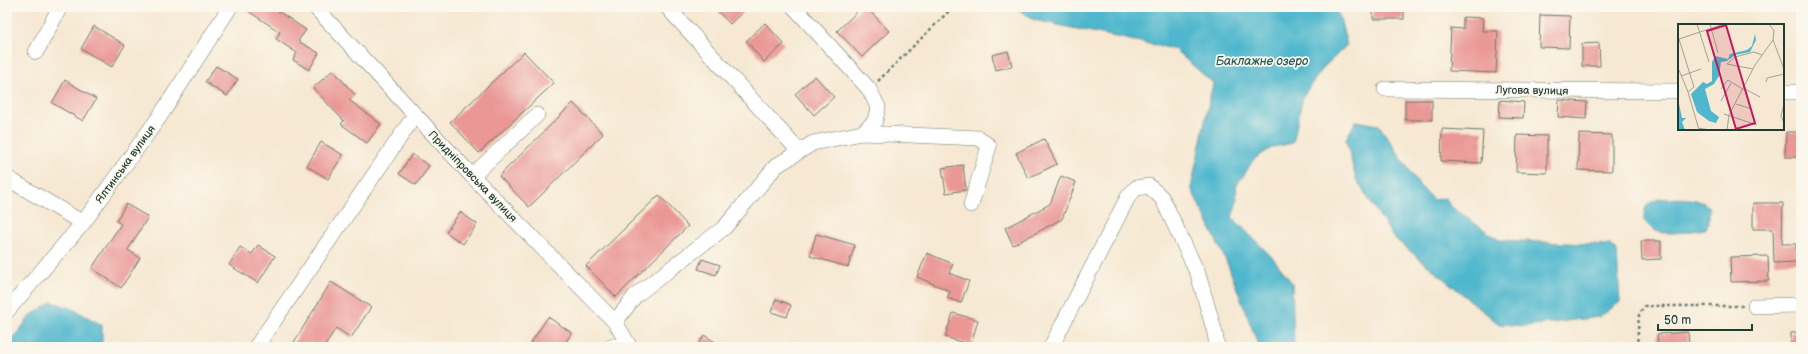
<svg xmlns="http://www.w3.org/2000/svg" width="1808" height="354" font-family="'Balsamiq Sans',sans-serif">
  <rect width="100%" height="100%" fill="#fbf7ec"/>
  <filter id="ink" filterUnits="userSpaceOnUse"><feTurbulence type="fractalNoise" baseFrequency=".025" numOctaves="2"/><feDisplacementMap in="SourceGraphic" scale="8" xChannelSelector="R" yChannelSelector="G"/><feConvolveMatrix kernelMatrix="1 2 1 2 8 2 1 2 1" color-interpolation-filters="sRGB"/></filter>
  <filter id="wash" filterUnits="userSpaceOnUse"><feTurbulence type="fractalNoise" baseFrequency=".012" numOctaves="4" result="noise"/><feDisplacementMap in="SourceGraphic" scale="16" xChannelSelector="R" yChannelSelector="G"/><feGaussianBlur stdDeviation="0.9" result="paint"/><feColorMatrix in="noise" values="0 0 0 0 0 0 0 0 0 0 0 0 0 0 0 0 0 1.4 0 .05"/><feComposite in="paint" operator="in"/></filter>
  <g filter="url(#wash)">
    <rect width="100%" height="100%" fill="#f6e8d2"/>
    <path fill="#4fb7cd" stroke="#377a80" d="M1015 7H1332L1339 15 1347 45 1324 67 1303 96 1293 143 1273 147 1253 160 1244 175 1236 185 1237 201 1232 217 1273 258 1292 283 1294 347H1259L1228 265 1191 188 1213 83 1174 49 1034 20Z
      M1356 121 1379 125 1419 185 1433 200 1446 198 1450 206 1499 240 1610 245 1617 252 1620 302 1599 317 1525 326 1499 324 1393 237 1356 179 1346 139Z
      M1659 199C1675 199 1696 195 1709 207V224L1704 229C1694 231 1668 235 1660 232 1653 231 1649 226 1644 221 1645 208 1644 204 1659 199Z
      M52 302 73 309 102 325V342L92 347H7L30 316Z"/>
    <g id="blocks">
      <path fill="#ea9795" d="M242 7H272L306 30 298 41 319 53 309 70 293 60 297 53 276 39 280 32Z
        M714 7H748L730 24Z
        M862 7H866L889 31 862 57 837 31Z
        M1373 7H1404V19H1373Z
        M1540 15 1570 16 1569 48 1539 47Z
        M1463 17 1483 18 1482 31H1498L1496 73 1449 71 1451 28 1463 29Z
        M765 23 784 44 764 62 746 41Z
        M94 26 125 45 112 67 81 49Z
        M1599 43 1600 66H1582V44Z
        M1008 51 1012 66 996 70 992 55Z
        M524 52 554 83 479 153 450 122Z
        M216 66 238 79 227 96 205 82Z
        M333 70 355 95 349 100 381 124 367 143 341 124 344 121 313 88Z
        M815 76 834 97 814 115 795 94Z
        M65 80 96 99 83 121 52 103Z
        M1405 100H1432V120H1405Z
        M1500 100 1524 102 1523 118 1499 117Z
        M1559 100 1587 102 1586 119 1558 117Z
        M573 103 603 134 529 207 499 176Z
        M1442 129 1483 131 1481 163 1441 161Z
        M1786 132H1801V157H1785Z
        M1579 134 1612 135V171L1578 170Z
        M1517 135 1547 136V173L1516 172Z
        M1044 139 1057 164 1028 178 1016 153Z
        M321 142 343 155 328 179 307 166Z
        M412 154 429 166 416 185 399 174Z
        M963 165 966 190 946 193 942 168Z
        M1061 176 1076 182 1062 219 1013 245 1005 228 1050 204Z
        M659 195 688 226 616 297 586 266Z
        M1753 203H1783L1782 244H1796V262L1774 263 1773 229H1753Z
        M126 204 148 217 128 250 140 258 121 288 92 268 121 224 116 221Z
        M460 212 477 224 463 244 446 232Z
        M816 234 855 245 848 267 810 256Z
        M1641 241H1661V259L1642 260Z
        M258 245 275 256 258 283 229 265 240 247 252 254Z
        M927 253 953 264 949 273 969 281 961 303 947 298 950 291 917 277Z
        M1768 256 1769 281 1731 282 1730 257Z
        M702 259 720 265 716 275 698 269Z
        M331 282 371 307 351 338 336 328 324 347H291Z
        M776 299 791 305 787 317 771 312Z
        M953 313 978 320 971 345 945 337Z
        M548 317 572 333 562 347H528Z
        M1688 332 1689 347H1658L1657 334Z
        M1801 332V347H1791V333Z
        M704 335 723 347H697Z"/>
    </g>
  </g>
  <g filter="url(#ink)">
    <use href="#blocks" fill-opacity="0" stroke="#6a796b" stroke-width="1"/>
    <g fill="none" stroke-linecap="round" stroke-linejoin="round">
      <defs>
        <path id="street" d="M315 7 472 176 615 322 630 347
          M667 7 799 151
          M36 52 60 7
          M1385 89 1679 91
          M1783 92H1801
          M862 133 979 138 989 146 971 205
          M472 176 537 115
          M7 178 83 223
          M1755 306 1801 305
          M7 311 83 223 160 116 230 7
          M615 322 635 296 725 227 776 166 813 143 862 133 875 121 878 107 869 89 794 7
          M256 347 415 115
          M610 347 628 345
          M1051 347 1128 197 1136 188 1149 186 1162 198 1198 274 1215 333 1217 347"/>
      </defs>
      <use href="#street" stroke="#6a796b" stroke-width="16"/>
      <path stroke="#6a796b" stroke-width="2.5" stroke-dasharray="3 3" stroke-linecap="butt" d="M878 81 948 12 950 7
        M1637 347 1639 315 1644 306H1743"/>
      <use href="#street" stroke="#fff" stroke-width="15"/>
    </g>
  </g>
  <g text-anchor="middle" stroke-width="3.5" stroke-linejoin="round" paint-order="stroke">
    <g font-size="11" fill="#1f3d34" stroke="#fbf7ec">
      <text transform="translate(1532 90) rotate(1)" y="4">Лугова вулиця</text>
      <text transform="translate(125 164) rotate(-54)" y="4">Ялтинська вулиця</text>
      <text transform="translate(473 176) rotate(46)" y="4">Придніпровська вулиця</text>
    </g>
    <g font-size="12" font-style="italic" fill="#2b5c5a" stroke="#fbf7ec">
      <text x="1262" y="65">Баклажне озеро</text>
    </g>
  </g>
  <g transform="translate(1678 24)">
    <rect width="106" height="106" fill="#f6e8d2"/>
    <path d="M77 10 78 16 72 28 57 31 49 37 43 38 41 52 36 60 27 65 33 87 41 93 38 99 31 97 19 88 13 70 25 58 29 60 34 57V38L37 32 50 35 52 30 69 26 74 22ZM0 75 4 94H8L4 98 7 106H0Z" fill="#4fb7cd"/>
    <path fill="none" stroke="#a0a493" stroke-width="1" d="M19 0 31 38M32 0 40 29M0 12 16 63 10 68M1 15 46 0M95 16 106 45M75 45 49 40 57 33 76 28 84 31M1 46 10 68 21 106M3 52 23 45M88 58 89 54 106 50M43 65 50 56 66 66M67 65 82 73M43 77 53 59M58 80 74 85M106 80 103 92 106 99M46 90 79 101M20 104 32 106M49 106 51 91 77 41 95 16 96 7 91 0"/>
    <path fill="#c2185b" fill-opacity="0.15" stroke="#c2185b" stroke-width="2" d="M48 1 77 99 58 105 29 7Z"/>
    <rect width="106" height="106" fill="none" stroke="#1f3d34" stroke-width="2"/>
  </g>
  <rect width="1808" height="354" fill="none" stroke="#fbf7ec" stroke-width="24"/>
  <path d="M1658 324v6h94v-6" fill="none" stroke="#1f3d34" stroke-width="2"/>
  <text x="1664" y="324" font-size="12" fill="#1f3d34" stroke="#fbf7ec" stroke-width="3" paint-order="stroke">50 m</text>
</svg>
